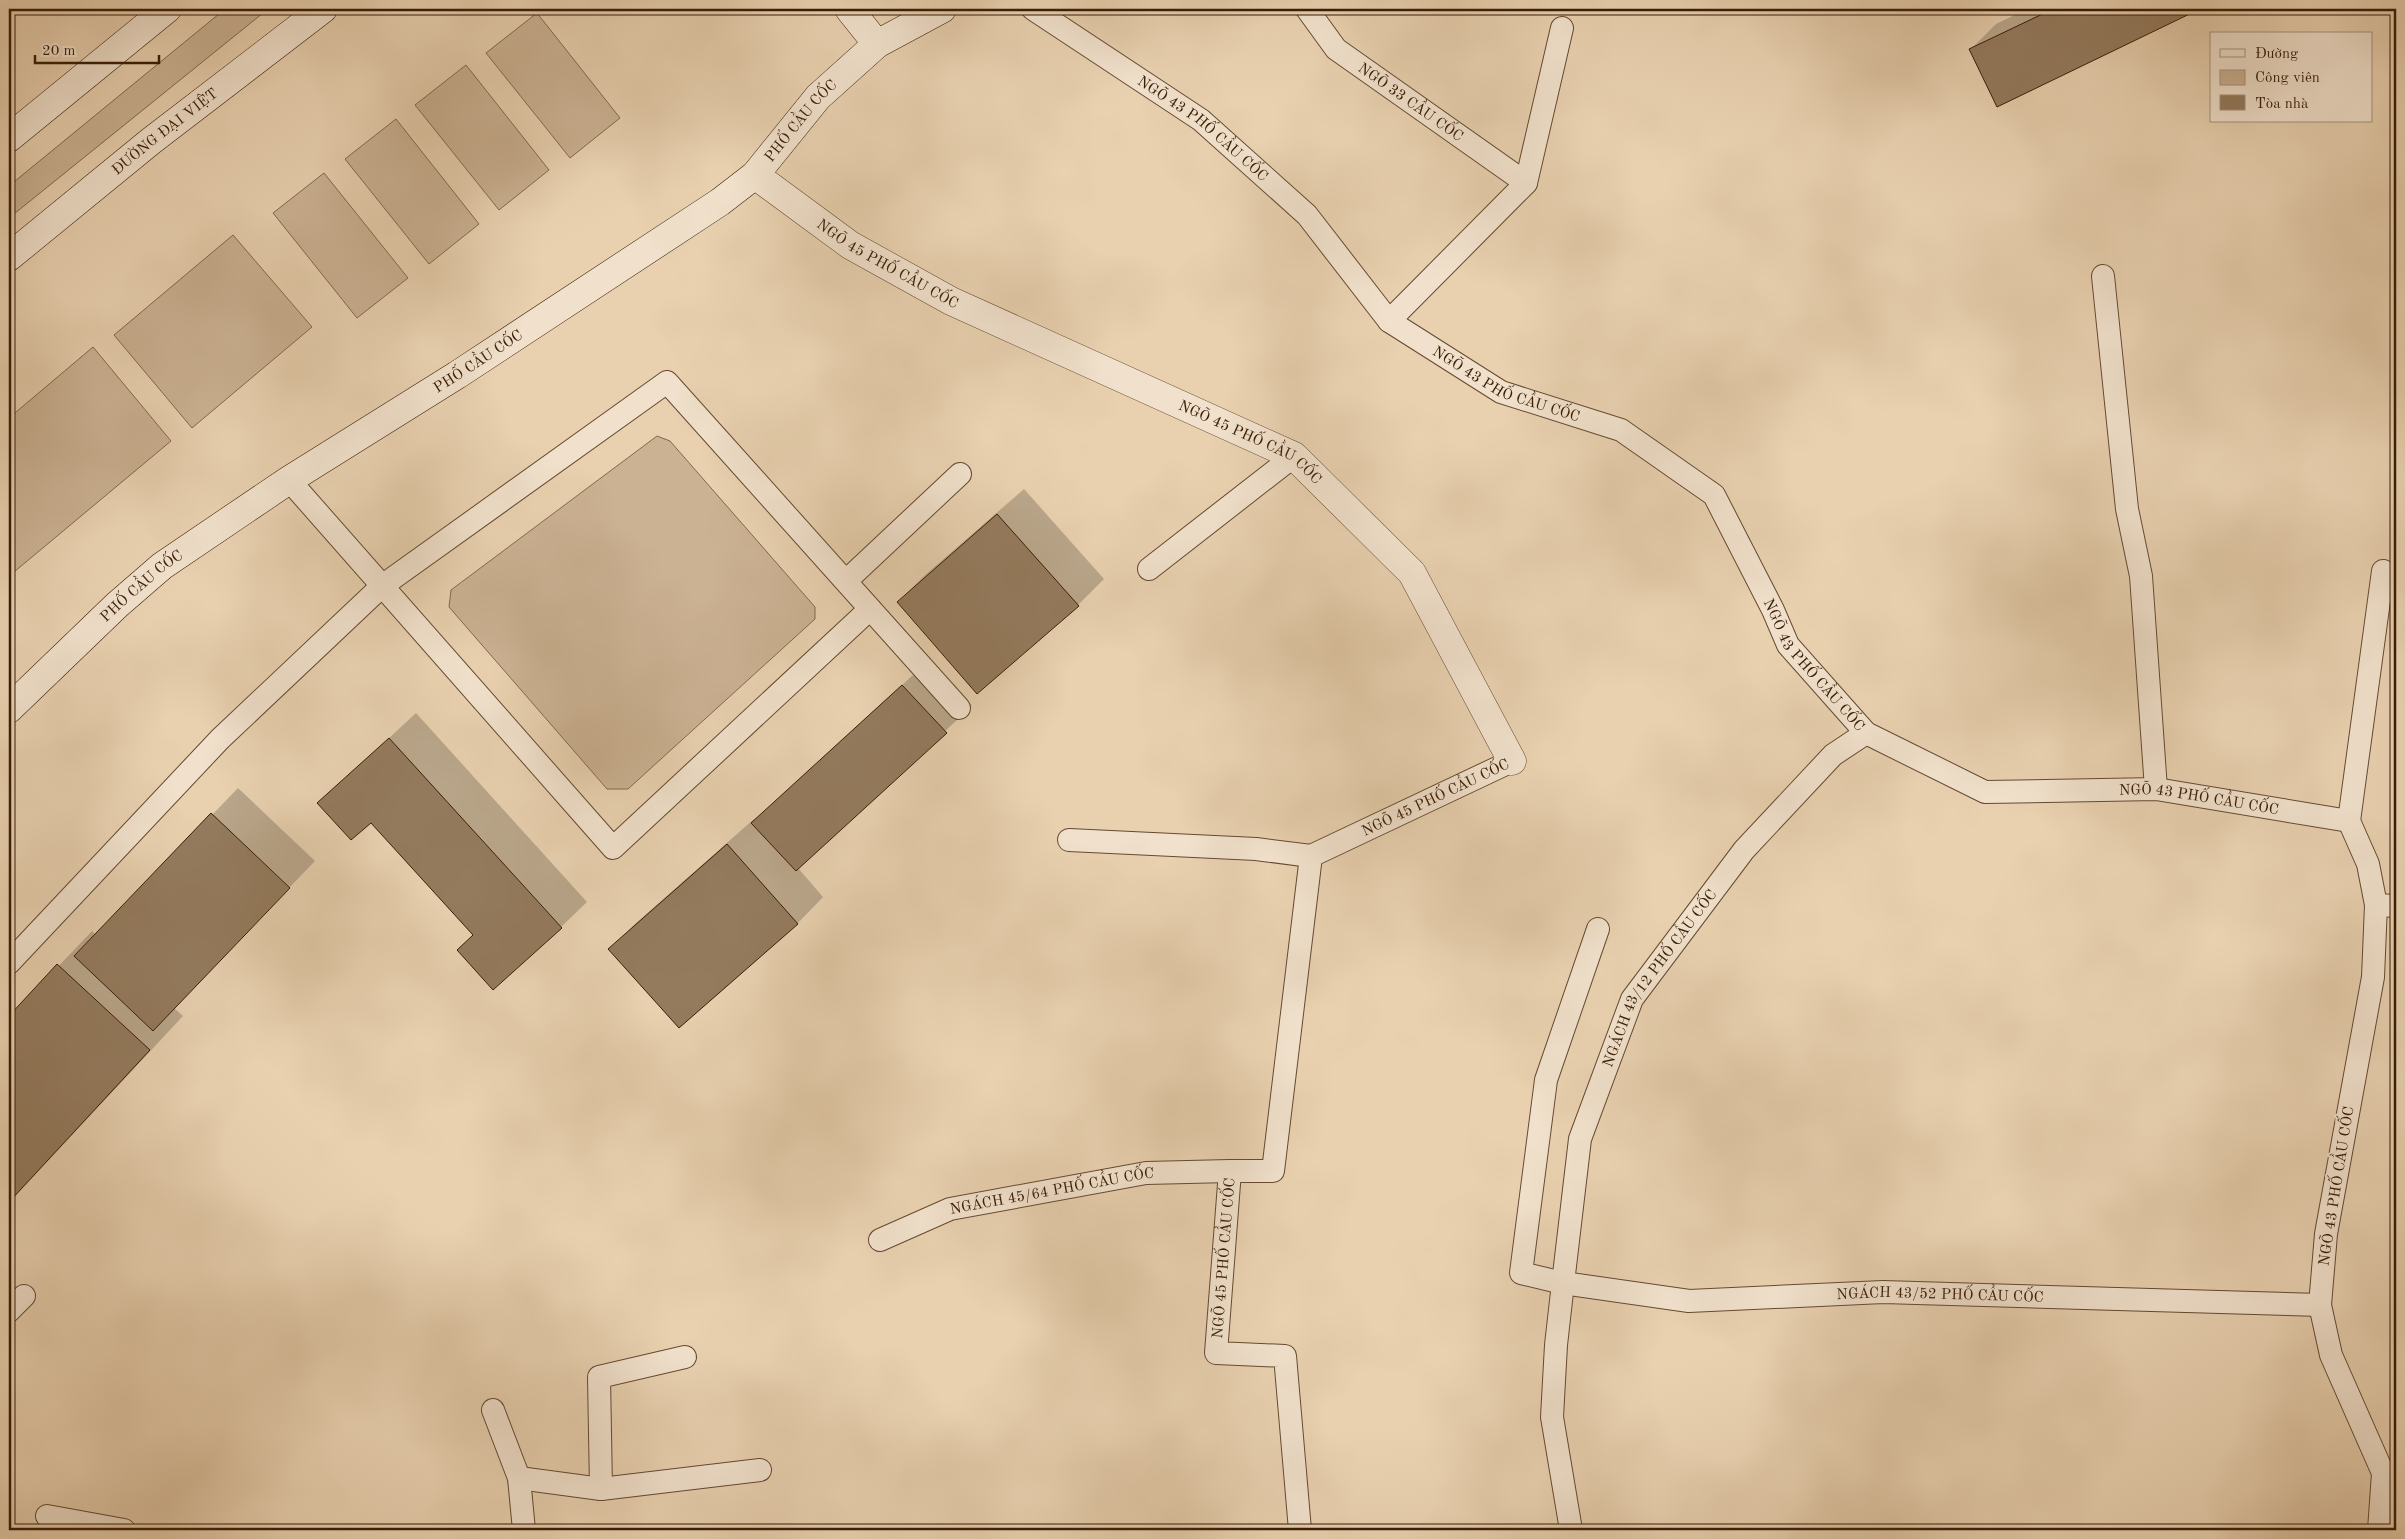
<svg xmlns="http://www.w3.org/2000/svg" width="2405" height="1539" font-family="'Old Standard TT',serif">
  <rect width="100%" height="100%" fill="#e9d1b0"/>
  <filter id="stains"><feTurbulence type="fractalNoise" baseFrequency=".004" numOctaves="4"/><feColorMatrix values="0 0 0 0 .2 0 0 0 0 .09 0 0 0 0 .02 0 0 0 .5 -.17"/></filter>
  <radialGradient id="worn" r=".72"><stop offset=".6" stop-color="#630" stop-opacity="0"/><stop offset="1" stop-color="#630" stop-opacity=".3"/></radialGradient>
  <path fill="#cbb293" stroke="#82684c" d="M225 9H268L9 218V186Z
    M537 13 620 118 570 158 486 53Z
    M466 65 549 170 499 210 415 105Z
    M396 119 479 224 429 264 345 159Z
    M324 173 408 278 357 318 273 213Z
    M233 235 312 327 192 428 114 335Z
    M93 347 171 441 14 572 9 566V418Z
    M657 436 670 441 815 607V619L628 789H607L449 607 451 590Z"/>
  <path fill="#0003" d="M1955 9H1967L1957 13Z
    M2027 9H2197L1997 105 1970 50 1996 24Z
    M1024 489 1104 579 1078 605 978 692 898 602 924 576Z
    M929 660 972 706 798 868 823 897 798 923 679 1027 610 949 636 923 754 819 756 821Z
    M416 713 587 902 561 927 474 934 371 821 319 803Z
    M238 788 315 861 174 1008 183 1016 9 1203V1018L92 931 96 935Z"/>
  <path fill="#947b5e" stroke="#381d06" d="M2053 9H2200L1997 107 1969 49Z
    M997 514 1079 606 977 694 897 602Z
    M902 685 947 733 796 871 751 823Z
    M389 738 562 928 493 990 457 950 473 935 371 823 351 840 317 803Z
    M211 813 290 888 153 1031 74 956Z
    M727 844 798 924 679 1028 608 949Z
    M57 964 150 1050 9 1202V1016Z"/>
  <g fill="none" stroke-linecap="round" stroke-linejoin="round">
    <defs>
      <g id="lane">
        <path id="s1" d="M1033 9 1201 120 1307 215 1389 321 1501 392 1621 430 1714 495 1773 610 1788 645 1866 733 1985 792 2156 789 2349 821"/>
        <path id="s2" d="M1307 9 1336 49 1526 183"/>
        <path d="M2103 276 2127 509 2141 576 2156 789"/>
        <path d="M1389 321 1526 183 1562 28"/>
        <path d="M289 480 613 848 870 609"/>
        <path d="M1149 569 1294 456"/>
        <path d="M846 581 960 474"/>
        <path d="M2349 821 2368 864 2376 905 2373 977 2326 1234 2320 1305 2331 1355 2383 1473 2379 1530"/>
        <path d="M2349 821 2383 571"/>
        <path d="M1069 840 1256 849 1311 856"/>
        <path d="M2376 905 2396 906"/>
        <path id="s3" d="M1598 929 1546 1080 1521 1273 1563 1283 1689 1301 1883 1292 2320 1305"/>
        <path d="M9 963 220 739 382 586 667 382 959 708"/>
        <path id="s4" d="M880 1240 950 1209 1146 1173 1230 1171"/>
        <path d="M9 1311 24 1296"/>
        <path d="M493 1410 519 1478 524 1530"/>
        <path d="M519 1478 601 1489 760 1470"/>
        <path d="M601 1489 599 1377 685 1357"/>
        <path d="M47 1516 124 1530"/>
        <path id="s5" d="M1300 1530 1285 1356 1216 1353 1230 1171H1273L1311 856 1512 761"/>
        <path id="s6" d="M1571 1530 1552 1417 1556 1345 1563 1283 1580 1139 1632 999 1744 850 1833 755 1866 733"/>
      </g>
      <g id="street">
        <path id="s7" d="M755 175 850 245 951 301 1294 456 1412 573 1512 761"/>
      </g>
      <g id="secondary">
        <path d="M849 9 877 44"/>
        <path d="M9 138 167 9"/>
        <path id="s8" d="M9 257 151 141 323 9"/>
        <path id="s9" d="M9 709 117 605 162 566 289 480 457 375 720 202 755 175 818 97 877 44 942 9"/>
      </g>
    </defs>
    <use href="#lane" stroke="#644a30" stroke-width="24"/>
    <use href="#street" stroke="#644a30" stroke-width="29"/>
    <use href="#secondary" stroke="#381d06" stroke-width="29"/>
    <use href="#lane" stroke="#f1e1cc" stroke-width="22"/>
    <use href="#street" stroke="#f1e1cc" stroke-width="28"/>
    <use href="#secondary" stroke="#f1e1cc" stroke-width="28"/>
  </g>
  <g text-anchor="middle" stroke-width="4" stroke-linejoin="round" paint-order="stroke">
    <g font-size="15" fill="#381d06" stroke="#f1e1cc">
      <text dy="5" stroke="none"><textPath href="#s2" startOffset="141">NGÕ 33 CẦU CỐC</textPath></text>
      <text dy="5" stroke="none"><textPath href="#s9" startOffset="991">PHỐ CẦU CỐC</textPath></text>
      <text dy="5" stroke="none"><textPath href="#s1" startOffset="208">NGÕ 43 PHỐ CẦU CỐC</textPath></text>
      <text dy="5" stroke="none"><textPath href="#s8" startOffset="200">ĐƯỜNG ĐẠI VIỆT</textPath></text>
      <text dy="5" stroke="none"><textPath href="#s7" startOffset="160">NGÕ 45 PHỐ CẦU CỐC</textPath></text>
      <text dy="5" stroke="none"><textPath href="#s9" startOffset="586">PHỐ CẦU CỐC</textPath></text>
      <text dy="5" stroke="none"><textPath href="#s1" startOffset="612">NGÕ 43 PHỐ CẦU CỐC</textPath></text>
      <text dy="5" stroke="none"><textPath href="#s7" startOffset="565">NGÕ 45 PHỐ CẦU CỐC</textPath></text>
      <text dy="5" stroke="none"><textPath href="#s9" startOffset="181">PHỐ CẦU CỐC</textPath></text>
      <text dy="5" stroke="none"><textPath href="#s1" startOffset="1048">NGÕ 43 PHỐ CẦU CỐC</textPath></text>
      <text dy="5" stroke="none"><textPath href="#s5" startOffset="924">NGÕ 45 PHỐ CẦU CỐC</textPath></text>
      <text dy="5" stroke="none"><textPath href="#s1" startOffset="1482">NGÕ 43 PHỐ CẦU CỐC</textPath></text>
      <text dy="5" stroke="none"><textPath href="#s6" startOffset="575">NGÁCH 43/12 PHỐ CẦU CỐC</textPath></text>
      <text transform="translate(2336 1186) rotate(-81)" y="5">NGÕ 43 PHỐ CẦU CỐC</text>
      <text dy="5" stroke="none"><textPath href="#s4" startOffset="180">NGÁCH 45/64 PHỐ CẦU CỐC</textPath></text>
      <text dy="5" stroke="none"><textPath href="#s5" startOffset="339">NGÕ 45 PHỐ CẦU CỐC</textPath></text>
      <text dy="5" stroke="none"><textPath href="#s3" startOffset="776">NGÁCH 43/52 PHỐ CẦU CỐC</textPath></text>
    </g>
  </g>
  <rect width="2405" height="1539" fill="none" stroke="#e9d1b0" stroke-width="30"/>
  <rect x="10" y="10" width="2385" height="1519" fill="none" stroke="#381d06" stroke-width="2.5"/>
  <rect x="15" y="15" width="2375" height="1509" fill="none" stroke="#381d06"/>
  <rect x="2210" y="32" width="162" height="90" fill="#f1e1cc" stroke="#a7937d"/>
  <rect x="2220" y="49" width="25" height="8" fill="#f1e1cc" stroke="#a7937d"/>
  <text x="2255" y="58" font-size="15" fill="#381d06">Đường</text>
  <rect x="2220" y="70" width="25" height="15" fill="#cbb293" stroke="#a7937d"/>
  <text x="2255" y="82" font-size="15" fill="#381d06">Công viên</text>
  <rect x="2220" y="95" width="25" height="15" fill="#947b5e" stroke="#a7937d"/>
  <text x="2255" y="108" font-size="15" fill="#381d06">Tòa nhà</text>
  <path d="M35 55v8h124v-8" fill="none" stroke="#381d06" stroke-width="2.5"/>
  <text x="42" y="55" font-size="15" fill="#381d06" stroke="#f1e1cc" stroke-width="4" paint-order="stroke">20 m</text>
  <rect width="100%" height="100%" filter="url(#stains)"/>
  <rect width="100%" height="100%" fill="url(#worn)"/>
</svg>
